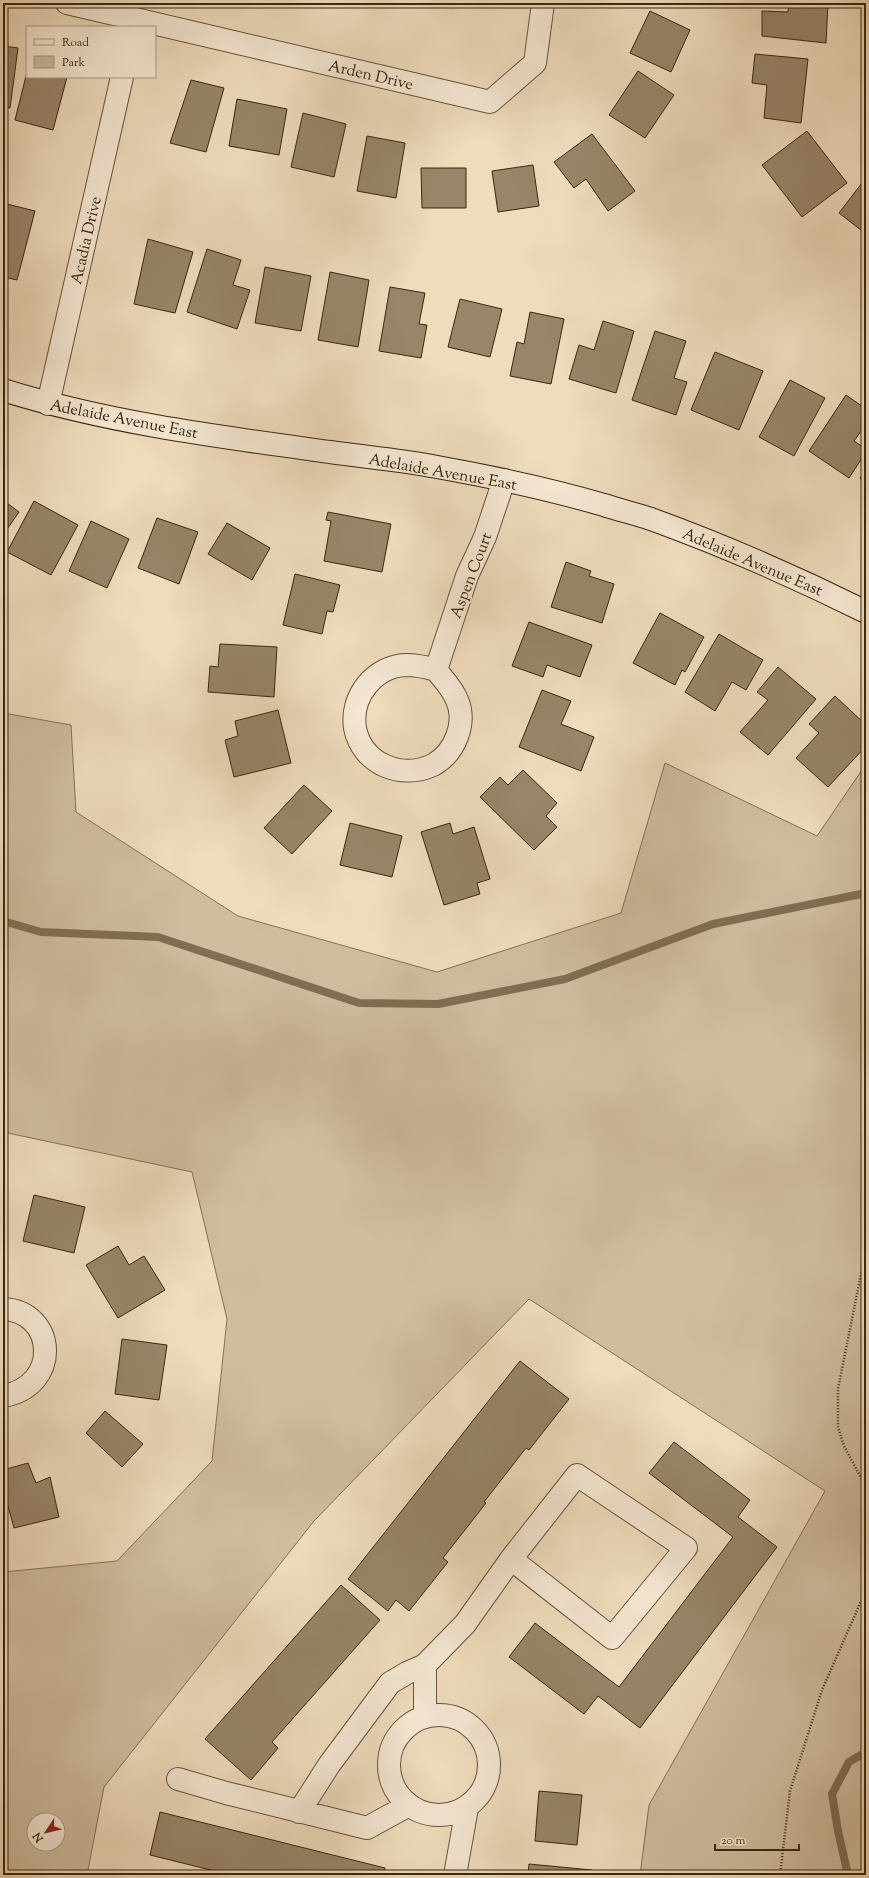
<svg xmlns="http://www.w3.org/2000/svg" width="869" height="1878" font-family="'Sorts Mill Goudy',serif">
  <rect width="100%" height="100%" fill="#efdcbd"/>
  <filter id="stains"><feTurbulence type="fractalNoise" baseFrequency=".005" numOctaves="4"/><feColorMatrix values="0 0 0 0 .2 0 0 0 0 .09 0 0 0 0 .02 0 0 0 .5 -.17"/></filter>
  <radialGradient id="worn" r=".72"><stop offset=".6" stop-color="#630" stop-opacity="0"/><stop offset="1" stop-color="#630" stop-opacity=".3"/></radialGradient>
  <path fill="#d0bda0" stroke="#847258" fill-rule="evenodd" d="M3 713 71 725 76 812 238 916 437 972 621 913 665 763 817 836 866 764V1875H640L649 1805 825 1491 529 1299 314 1521 104 1787 87 1875H3V1572L117 1561 212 1461 227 1319 192 1172 3 1132ZM34 1820H58V1844H34Z"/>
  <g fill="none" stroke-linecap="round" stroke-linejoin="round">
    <path stroke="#816e54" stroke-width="8" d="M3 921 41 932 158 937 359 1003 438 1004 565 979 713 924 866 893
      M848 1875 838 1831 832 1794 849 1762 866 1752"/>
  </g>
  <path fill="#98856a" stroke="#392710" d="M437 3H455L453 8Z
    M789 3H828L826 43 762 36V11L788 12Z
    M650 11 690 30 671 72 630 53Z
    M3 46 18 48 10 108 3 107Z
    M755 54 808 59 801 123 764 118 767 85 752 83Z
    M638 71 674 95 645 138 609 115Z
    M27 72V77H67L53 130 15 120Z
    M191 80 224 88 206 152 170 143Z
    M237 99 287 109 279 155 229 146Z
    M303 113 346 124 334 177 291 167Z
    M807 131 847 183 802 217 762 165Z
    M592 134 635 191 608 211 586 179 574 188 554 162Z
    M367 136 405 143 396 198 357 191Z
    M533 165 539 206 498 212 492 171Z
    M421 168H466V208H422Z
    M865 179 866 180V234L839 213Z
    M3 203 35 211 17 280 3 277Z
    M148 239 193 252 175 313 134 304Z
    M207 249 241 260 233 285 250 290 237 329 187 312Z
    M265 267 311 276 301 331 255 323Z
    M330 272 369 280 358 347 318 340Z
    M390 287 425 293 419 324 427 325 421 358 379 351Z
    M460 299 502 309 490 357 448 347Z
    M530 312 564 319 551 384 510 376 517 342 524 344Z
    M603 321 634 331 616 393 569 379 579 345 594 350Z
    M655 331 686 341 674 378 687 382 676 415 632 400Z
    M715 352 763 371 739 430 691 410Z
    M790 380 825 398 794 456 759 437Z
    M846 395 866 409V424L854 441 866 449V452L849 478 809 451Z
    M866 469V482L860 478Z
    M3 500 19 512 3 535Z
    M34 501 78 525 51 575 7 552Z
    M328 512 391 524 382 572 324 561 331 521 326 520Z
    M157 518 198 532 179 584 138 568Z
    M91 521 129 539 107 588 69 571Z
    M227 523 270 548 252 580 208 554Z
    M566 562 591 571 589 576 614 584 602 623 551 607Z
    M295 574 340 585 333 612 327 611 322 634 283 625Z
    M660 613 704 637 685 672 682 670 675 685 633 663Z
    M529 622 592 645 580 677 547 665 543 677 512 666Z
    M719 634 763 660 746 690 732 682 715 711 685 692Z
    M220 644 277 647 274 697 208 692 210 666 218 667Z
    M778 667 816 699 768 755 740 732 768 700 757 692Z
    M542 690 571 701 561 724 594 737 581 771 519 747Z
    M835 696 866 725V746L828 787 796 758 819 733 809 724Z
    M278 710 291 763 234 777 225 740 238 736 235 721Z
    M523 770 557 803 546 816 557 827 534 850 480 797 500 777 508 785Z
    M304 785 332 811 292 854 264 828Z
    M350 823 402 836 392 877 340 865Z
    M450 823 453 834 474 827 490 879 477 883 480 894 444 905 421 832Z
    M3 1184 6 1231 3 1232Z
    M34 1195 85 1207 74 1253 23 1241Z
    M118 1246 129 1265 144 1256 165 1290 118 1318 86 1265Z
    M122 1339 167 1345 159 1400 115 1394Z
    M520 1361 569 1399 529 1450 526 1448 484 1502 486 1503 443 1558 448 1562 409 1611 396 1600 388 1611 348 1579Z
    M105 1411 143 1444 122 1467 86 1433Z
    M674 1442 750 1500 738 1517 777 1547 640 1728 598 1696 584 1714 509 1657 535 1623 619 1687 733 1537 649 1473Z
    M28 1463 36 1483 50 1477 59 1517 14 1528 3 1488V1470Z
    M341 1585 380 1620 272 1742 278 1748 251 1780 205 1739Z
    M539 1791 582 1795 577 1845 535 1841Z
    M160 1812 385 1868 383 1875H231L150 1855Z
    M529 1864 592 1870 591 1875H528Z"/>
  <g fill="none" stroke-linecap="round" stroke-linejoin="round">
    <defs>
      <path id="street" d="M67 3 490 102 535 63 543 3
        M48 404 122 77
        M436 670C426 667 416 665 406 665 375 666 350 696 355 728 362 764 401 780 433 765 455 753 467 723 457 700 452 688 444 680 436 670L467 576 485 537 504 480
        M3 1309C56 1311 62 1386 3 1396
        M389 1765a50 50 0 1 1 100 0a50 50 0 1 1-100 0Z
        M425 1717V1665
        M178 1779 226 1793 367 1828 409 1805
        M299 1812 329 1765 390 1683 407 1673 425 1665 465 1624 511 1559 577 1475 686 1548 612 1638 511 1559
        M455 1875 467 1808"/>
      <path id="secondary" d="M3 390C109 423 220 437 330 452 365 457 402 460 437 467 493 477 549 489 604 505 619 510 636 514 651 519 725 546 796 577 866 612"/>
    </defs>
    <use href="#street" stroke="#66543b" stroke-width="24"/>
    <use href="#secondary" stroke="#392710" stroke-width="24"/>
    <path stroke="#392710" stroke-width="2.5" stroke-dasharray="1 2" stroke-linecap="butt" d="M866 1123 862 1134 866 1240
      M866 1249 838 1389V1427L844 1446 866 1487
      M780 1875 790 1791 822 1690 866 1590"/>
    <use href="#street" stroke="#f5e8d4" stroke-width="22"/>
    <use href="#secondary" stroke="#f5e8d4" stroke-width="22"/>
  </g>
  <g text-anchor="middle" stroke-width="3" stroke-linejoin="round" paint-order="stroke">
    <g font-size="16" fill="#392710" stroke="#f5e8d4">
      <text transform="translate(371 74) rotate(13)" y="6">Arden Drive</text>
      <text transform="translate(85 240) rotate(-77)" y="6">Acadia Drive</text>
      <text transform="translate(124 418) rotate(11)" y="6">Adelaide Avenue East</text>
      <text transform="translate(443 471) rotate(10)" y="6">Adelaide Avenue East</text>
      <text transform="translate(753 561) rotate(23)" y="6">Adelaide Avenue East</text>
      <text transform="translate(470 575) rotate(-69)" y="6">Aspen Court</text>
    </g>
  </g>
  <rect width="869" height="1878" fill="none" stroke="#efdcbd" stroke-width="16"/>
  <rect x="4" y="4" width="861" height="1870" fill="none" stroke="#392710" stroke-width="2"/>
  <rect x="8" y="8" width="853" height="1862" fill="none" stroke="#392710"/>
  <rect x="26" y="26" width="130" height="52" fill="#f5e8d4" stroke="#aa9b86"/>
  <rect x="34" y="39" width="20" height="6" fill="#f5e8d4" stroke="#aa9b86"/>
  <text x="62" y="46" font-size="12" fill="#392710">Road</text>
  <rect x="34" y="56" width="20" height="12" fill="#d0bda0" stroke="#aa9b86"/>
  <text x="62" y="66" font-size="12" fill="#392710">Park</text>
  <g transform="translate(46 1832) rotate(235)"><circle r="19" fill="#f5e8d4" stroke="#aa9b86"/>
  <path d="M0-3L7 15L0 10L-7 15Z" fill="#8f2418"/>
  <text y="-6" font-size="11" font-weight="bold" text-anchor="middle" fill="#392710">N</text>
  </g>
  <path d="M715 1844v6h84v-6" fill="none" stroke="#392710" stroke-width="2"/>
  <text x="721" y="1844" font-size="12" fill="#392710" stroke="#f5e8d4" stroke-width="3" paint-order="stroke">20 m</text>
  <rect width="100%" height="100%" filter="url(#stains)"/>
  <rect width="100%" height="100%" fill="url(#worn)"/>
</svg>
